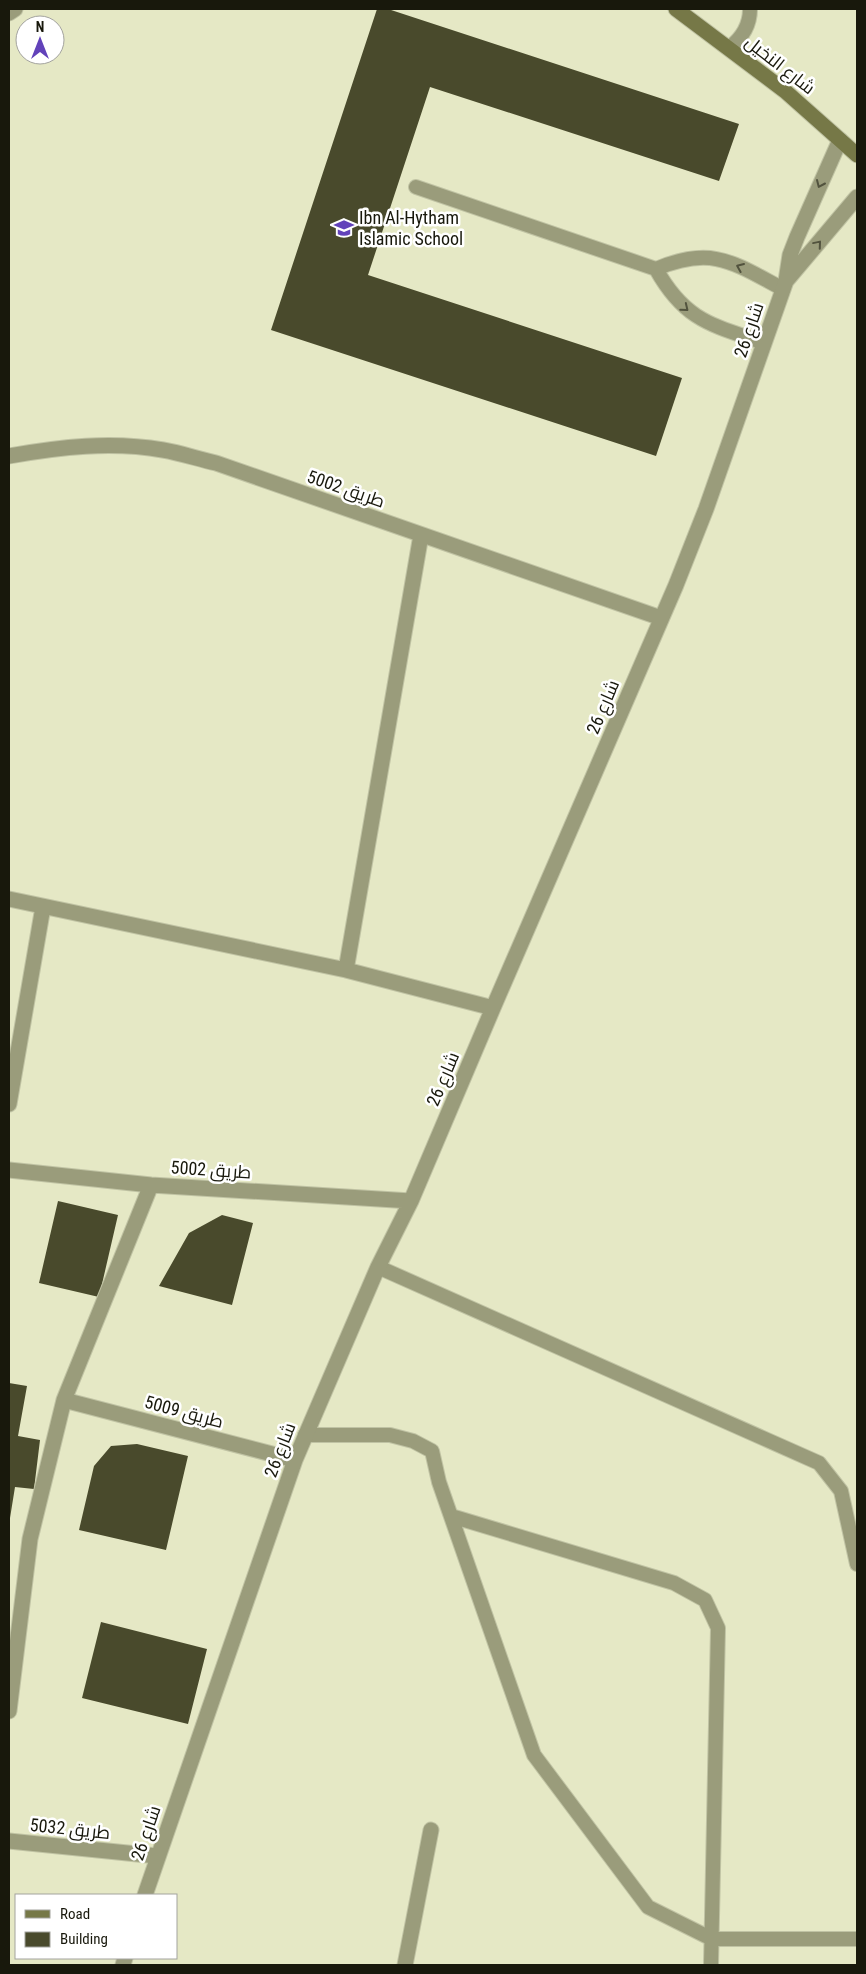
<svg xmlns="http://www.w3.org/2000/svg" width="866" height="1974" font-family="'Roboto Condensed',Cairo,sans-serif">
  <rect width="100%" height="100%" fill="#e5e8c5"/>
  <path fill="#494a2c" d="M377 9H388L739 124 719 181 430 87 368 275 682 378 656 456 271 330Z
    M58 1201 118 1215 99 1297 39 1283Z
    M222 1215 253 1223 232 1305 159 1286 189 1233Z
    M9 1383 27 1386 18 1436 40 1440 34 1489 15 1487 10 1518Z
    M137 1444 188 1456 166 1550 79 1530 94 1466 111 1446Z
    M101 1622 207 1649 188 1724 82 1698Z"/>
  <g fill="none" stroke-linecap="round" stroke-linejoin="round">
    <defs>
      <path id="lane" d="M729 48C742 38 750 26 750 9
        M416 187 656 269C712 245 734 263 783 289
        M656 269C685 321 712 325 764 343
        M378 1267 819 1463 841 1491 857 1564
        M305 1435H390L413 1441 432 1451 439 1482 534 1755 648 1907 712 1939H857
        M451 1516 674 1583 705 1600 718 1628 711 1965"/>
      <path id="street" d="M9 13 15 9
        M787 280 857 197
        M9 456C60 447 111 441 163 450 181 453 198 459 216 463L661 618
        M9 899 346 970 493 1008
        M346 970 421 535
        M9 1104 43 907
        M9 1170 151 1185 411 1201
        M64 1400 295 1460
        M9 1711 30 1539 64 1400 151 1185
        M9 1841 157 1856
        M145 1895 295 1460 378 1267 411 1201 493 1008 676 585 706 509 786 281 790 255 797 237 840 140
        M123 1965 125 1958
        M405 1965 431 1830"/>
      <path id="secondary" d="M676 9 785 91 857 155"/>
    </defs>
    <use href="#lane" stroke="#c0c3a4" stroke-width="16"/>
    <use href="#street" stroke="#c0c3a4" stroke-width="17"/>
    <use href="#secondary" stroke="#c0c3a4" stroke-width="17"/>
    <use href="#lane" stroke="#9a9c7b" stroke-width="14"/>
    <use href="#street" stroke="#9a9c7b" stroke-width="15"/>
    <use href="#secondary" stroke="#767847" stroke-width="15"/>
  </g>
  <defs><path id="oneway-chevron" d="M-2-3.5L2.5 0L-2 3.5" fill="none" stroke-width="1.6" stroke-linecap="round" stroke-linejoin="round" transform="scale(1.25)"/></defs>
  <g stroke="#52533e">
    <use href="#oneway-chevron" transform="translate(820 184) rotate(114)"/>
    <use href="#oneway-chevron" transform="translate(818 244) rotate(-50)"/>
    <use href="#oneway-chevron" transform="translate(740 267) rotate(-157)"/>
    <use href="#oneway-chevron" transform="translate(685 308) rotate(39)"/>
  </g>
  <defs>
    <symbol id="school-bare" viewBox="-9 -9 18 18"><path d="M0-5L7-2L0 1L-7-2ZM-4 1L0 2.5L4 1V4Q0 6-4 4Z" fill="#6242ba" stroke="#fff" stroke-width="2.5" paint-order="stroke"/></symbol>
  </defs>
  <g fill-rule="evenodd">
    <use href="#school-bare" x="330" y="214" width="28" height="28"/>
  </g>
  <g text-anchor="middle" stroke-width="5" stroke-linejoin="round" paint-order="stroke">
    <g font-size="18" fill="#18180c" stroke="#fff">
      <text transform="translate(780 65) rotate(38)" y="6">شارع النخيل</text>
      <text transform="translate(749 330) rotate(-71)" y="6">شارع 26</text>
      <text transform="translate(346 489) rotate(19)" y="6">طريق 5002</text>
      <text transform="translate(603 707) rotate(-67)" y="6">شارع 26</text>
      <text transform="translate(443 1079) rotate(-67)" y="6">شارع 26</text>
      <text transform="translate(211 1170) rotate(4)" y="6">طريق 5002</text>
      <text transform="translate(184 1412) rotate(15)" y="6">طريق 5009</text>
      <text transform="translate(280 1450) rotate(-69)" y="6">شارع 26</text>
      <text transform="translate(70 1829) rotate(6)" y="6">طريق 5032</text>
      <text transform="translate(146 1833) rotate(-71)" y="6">شارع 26</text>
    </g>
    <g font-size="18" fill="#18180c" stroke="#fff" text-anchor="start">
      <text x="359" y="224">Ibn Al-Hytham<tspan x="359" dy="21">Islamic School</tspan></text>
    </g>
  </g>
  <rect width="866" height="1974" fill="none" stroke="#18180c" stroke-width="20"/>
  <rect x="15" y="1894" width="162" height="65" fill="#ffffff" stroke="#a3a39e"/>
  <rect x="25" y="1910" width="25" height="8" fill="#767847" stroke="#a3a39e"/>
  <text x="60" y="1919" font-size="15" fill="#18180c">Road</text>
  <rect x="25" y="1932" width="25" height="15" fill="#494a2c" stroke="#a3a39e"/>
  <text x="60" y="1944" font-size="15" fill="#18180c">Building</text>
  <g transform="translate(40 40)"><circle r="24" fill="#ffffff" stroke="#a3a39e"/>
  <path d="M0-4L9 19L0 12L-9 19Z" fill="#6242ba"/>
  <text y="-8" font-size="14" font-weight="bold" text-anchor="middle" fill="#18180c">N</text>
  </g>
</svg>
